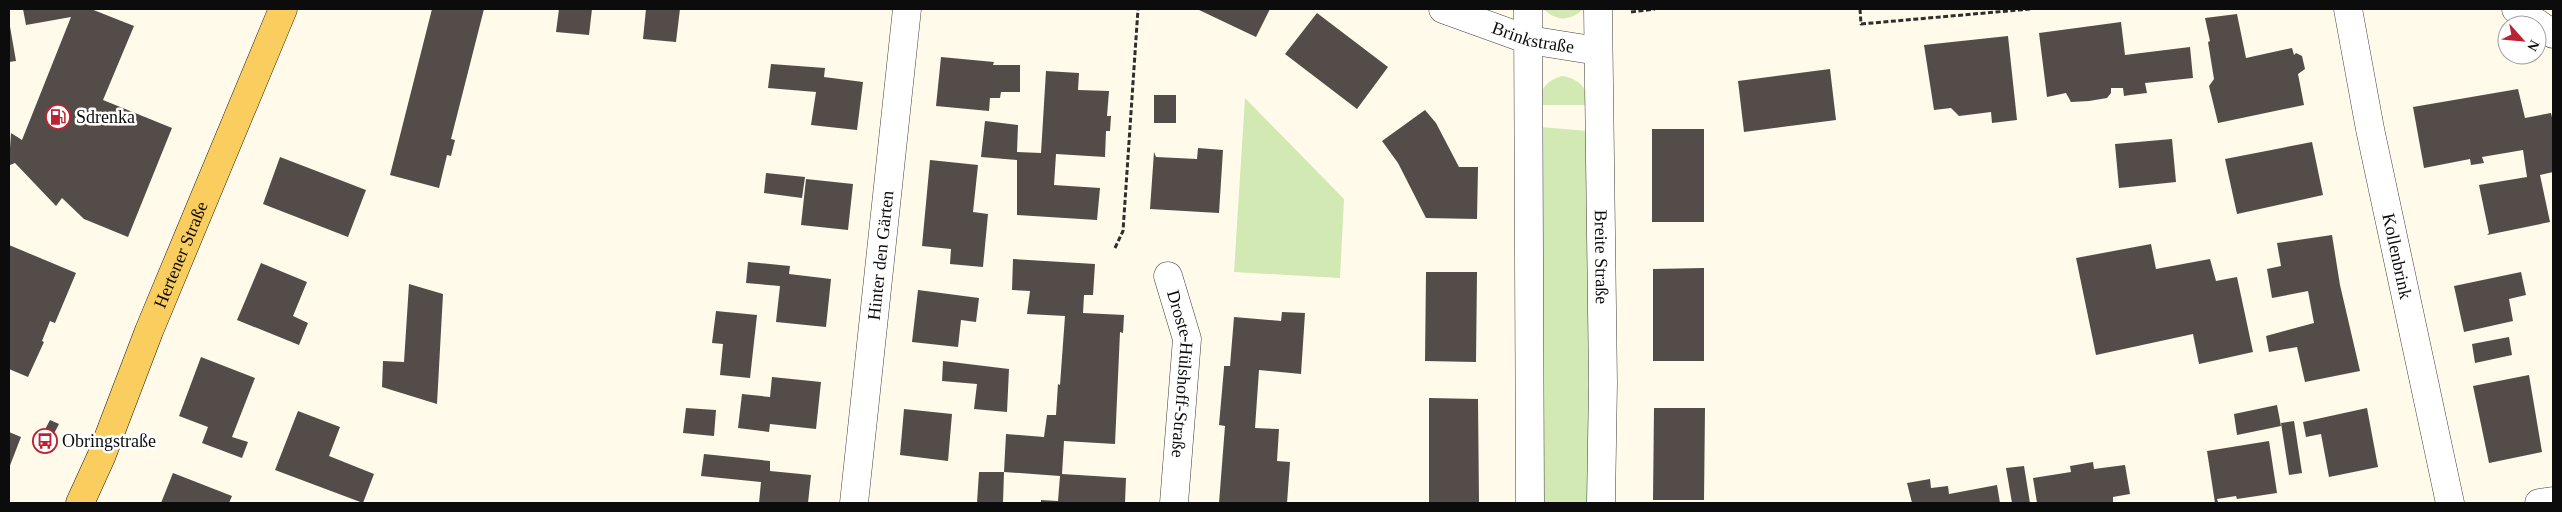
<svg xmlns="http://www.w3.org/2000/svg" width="2562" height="512" font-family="Georgia,serif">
  <rect width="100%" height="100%" fill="#fffaea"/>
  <path fill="#d2e9b4" d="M1544 9H1583C1571 21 1556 22 1544 9Z
    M1562 76C1579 79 1588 87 1588 105H1539C1540 89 1547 80 1562 76Z
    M1245 98 1344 199 1340 278 1234 272Z
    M1541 127 1588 131V503H1543Z"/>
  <path fill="#544c48" d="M23 9H91L134 26 103 100 172 128 128 237 84 219 62 198 56 206 15 163 10 165 9 163 11 133 22 140 71 17 26 25Z
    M432 9H484L451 139 455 140 451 156 447 155 439 188 390 175Z
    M559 9H592L589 35 556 32Z
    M646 9H680L676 42 643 39Z
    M1197 9H1270L1256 37Z
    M1317 13 1388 67 1357 109 1285 54Z
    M2237 14 2246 58 2292 48 2294 55 2296 53 2302 56 2305 69 2298 74 2304 105 2218 123 2209 86 2214 79 2208 42 2210 41 2205 18Z
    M9 21 16 61 9 62Z
    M2121 22 2125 55 2190 47 2193 78 2145 83 2147 93 2130 95 2124 96 2123 88H2111V93L2107 98 2089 101 2071 102 2066 93 2047 97 2039 33Z
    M2008 36 2017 120 1992 123 1991 112 1959 116 1951 108 1934 110 1924 45Z
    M941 57 994 62 993 65H1020V92H1001L1000 98H990L989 111 936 106Z
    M771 64 825 68 824 77 863 82 857 130 811 125 816 92 768 88Z
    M1830 69 1836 120 1744 132 1738 81Z
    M1046 71 1079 73 1078 90 1109 91 1107 116H1111L1110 131H1106L1105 157 1056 154 1054 185 1100 188 1097 220 1017 215V160L981 157 985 121 1018 125 1017 152 1041 153Z
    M2518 89 2525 118 2551 113 2553 122V172L2540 175 2550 222 2487 235 2489 233 2479 185 2527 177 2523 150 2482 157 2484 163 2471 165 2470 159 2424 168 2413 107Z
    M1154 95H1176V123H1154Z
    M1425 110 1436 123 1459 167H1478L1477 219 1426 218 1398 163 1382 141Z
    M1652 129H1704V222H1652Z
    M2172 139 2176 182 2119 188 2115 144Z
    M2312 142 2323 195 2237 214 2225 159Z
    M1198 148 1223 150 1219 213 1150 209 1154 152 1156 157 1197 159Z
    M280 157 366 190 348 237 263 204Z
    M930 160 978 165 973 212 988 214 983 267 950 264 951 249 922 246Z
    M766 173 805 177 802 198 764 193Z
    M806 179 853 184 848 230 801 225Z
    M2332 235 2340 285 2360 371 2305 382 2297 347 2269 352 2266 336 2314 323 2308 291 2272 298 2267 269 2281 266 2277 243Z
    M2151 244 2156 269 2210 259 2216 281 2237 277 2253 352 2199 364 2193 334 2096 355 2076 258Z
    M9 245 76 273 55 323 50 321 42 341 44 342 28 377 9 369Z
    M1013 259 1095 264 1093 295H1084L1083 313 1124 315 1123 333 1120 332 1115 444 1064 441 1062 474 1126 478 1125 503H1041V500L1058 501 1060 476 1004 472 1003 503H977L979 472H1004L1006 434 1044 437 1047 415H1056L1058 384 1060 385 1065 316 1027 314 1030 291 1012 290Z
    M748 262 790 266 789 274 831 279 826 327 776 322 780 286 746 283Z
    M261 263 307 282 293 316 308 323 299 345 237 320Z
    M1704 268V361H1653V269Z
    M1426 272H1477L1476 362 1425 361Z
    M2521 272 2526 295 2509 299 2513 321 2464 332 2454 286Z
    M409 284 443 294 437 404 382 387 383 361 404 362Z
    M918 290 979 298 976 322 961 320 958 347 912 342Z
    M716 311 757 315 750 378 720 375 723 344 712 343Z
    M1282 312 1305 313 1301 374 1259 370 1255 428 1279 429 1277 461 1290 462 1287 503H1219L1225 426 1219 425 1224 368V366H1230L1234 317 1281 321Z
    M2509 337 2512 355 2475 363 2472 344Z
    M201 357 255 378 232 437 248 442 242 458 202 443 208 427 179 416Z
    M943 361 1009 369 1007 412 974 409 977 384 942 381Z
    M2529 375 2542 452 2489 463 2473 386Z
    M772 377 821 382 816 429 770 424 769 432 738 428 742 394 770 397Z
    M1429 398 1478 399 1479 503H1429Z
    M2277 405 2281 426 2237 435 2234 414Z
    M686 408 716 410 714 436 683 433Z
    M1654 408H1705L1704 500H1653Z
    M2367 408 2378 467 2329 477 2321 434 2306 437 2303 422Z
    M904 409 952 414 948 461 900 455Z
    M298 411 340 427 329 456 374 474 363 503 275 470Z
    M50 420 59 424 48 445 39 441Z
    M2294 421 2302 473 2289 475 2281 423Z
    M9 432 21 437 9 468Z
    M2269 441 2277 493 2237 499 2236 496 2217 499 2218 502 2215 503 2207 451Z
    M704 454 770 461V471L811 475 808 503H759L761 482 701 476Z
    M2093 462 2094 469 2125 465 2130 494 2113 497V503H2037L2033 478 2071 472 2070 466Z
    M2024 466 2030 503H2012L2006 468Z
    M173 473 232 496 229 503H161Z
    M1930 479 1931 488 1948 486 1949 494 1997 485 2000 503H1912L1907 483Z"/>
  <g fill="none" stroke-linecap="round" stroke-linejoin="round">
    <defs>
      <g id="minor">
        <path id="s1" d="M1443 9 1529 40 1598 51"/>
        <path d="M1528 9 1530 503"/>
        <path id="s2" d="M1598 9 1603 383 1601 503"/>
        <path id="s3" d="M2348 9 2370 129 2450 503"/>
        <path d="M2516 9 2553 34"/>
        <path id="s4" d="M1168 276 1187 339 1174 503"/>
        <path id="s5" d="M854 503 907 9"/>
        <path d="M2539 503 2553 501"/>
      </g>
      <g id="major">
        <path id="s6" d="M80 503 101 457 149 331 283 9"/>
      </g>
    </defs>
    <use href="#minor" stroke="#3f3f3f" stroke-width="29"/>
    <use href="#major" stroke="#1d1d1d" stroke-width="29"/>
    <path stroke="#2e2e2e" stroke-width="3" stroke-dasharray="5 2.5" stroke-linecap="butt" d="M1860 9 1861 24 2030 9
      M1631 12 1655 9
      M1115 248 1123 231 1138 9"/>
    <use href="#minor" stroke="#fff" stroke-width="28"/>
    <use href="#major" stroke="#facd5f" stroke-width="28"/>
  </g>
  <defs>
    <symbol id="fuel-ring" viewBox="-11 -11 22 22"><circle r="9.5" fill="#fff" stroke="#bc2332" stroke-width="1.5"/><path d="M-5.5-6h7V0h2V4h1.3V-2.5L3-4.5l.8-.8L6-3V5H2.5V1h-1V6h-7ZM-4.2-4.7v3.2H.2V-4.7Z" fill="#bc2332"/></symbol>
    <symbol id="bus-ring" viewBox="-11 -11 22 22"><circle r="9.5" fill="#fff" stroke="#bc2332" stroke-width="1.5"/><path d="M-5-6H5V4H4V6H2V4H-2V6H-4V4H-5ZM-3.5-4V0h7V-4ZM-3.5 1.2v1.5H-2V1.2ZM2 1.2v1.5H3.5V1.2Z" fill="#bc2332"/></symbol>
  </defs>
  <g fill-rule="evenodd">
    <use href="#fuel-ring" x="44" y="103" width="28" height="28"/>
    <use href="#bus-ring" x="31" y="427" width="28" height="28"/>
  </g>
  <g text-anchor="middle" stroke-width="5" stroke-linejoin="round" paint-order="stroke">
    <g font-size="18" fill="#0c0c0c" stroke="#fff">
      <text dy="6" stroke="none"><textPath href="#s1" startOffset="95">Brinkstraße</textPath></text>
      <text dy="6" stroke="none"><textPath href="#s6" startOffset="268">Hertener Straße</textPath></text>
      <text dy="6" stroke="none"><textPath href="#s5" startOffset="249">Hinter den Gärten</textPath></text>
      <text dy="6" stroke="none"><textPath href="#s2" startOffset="248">Breite Straße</textPath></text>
      <text dy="6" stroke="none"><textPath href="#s3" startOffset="252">Kollenbrink</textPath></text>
      <text dy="6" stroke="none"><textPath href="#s4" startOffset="100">Droste-Hülshoff-Straße</textPath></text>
    </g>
    <g font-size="18" fill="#0c0c0c" stroke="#fff" text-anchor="start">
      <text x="76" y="123">Sdrenka</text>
      <text x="62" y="447">Obringstraße</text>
    </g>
  </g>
  <rect width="2562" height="512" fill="none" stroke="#0c0c0c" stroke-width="20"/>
  <g transform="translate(2522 40) rotate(117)"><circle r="24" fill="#ffffff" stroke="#9e9e9e"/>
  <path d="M0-4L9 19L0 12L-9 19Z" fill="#bc2332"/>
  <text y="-8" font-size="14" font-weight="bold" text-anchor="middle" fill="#0c0c0c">N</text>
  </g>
</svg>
